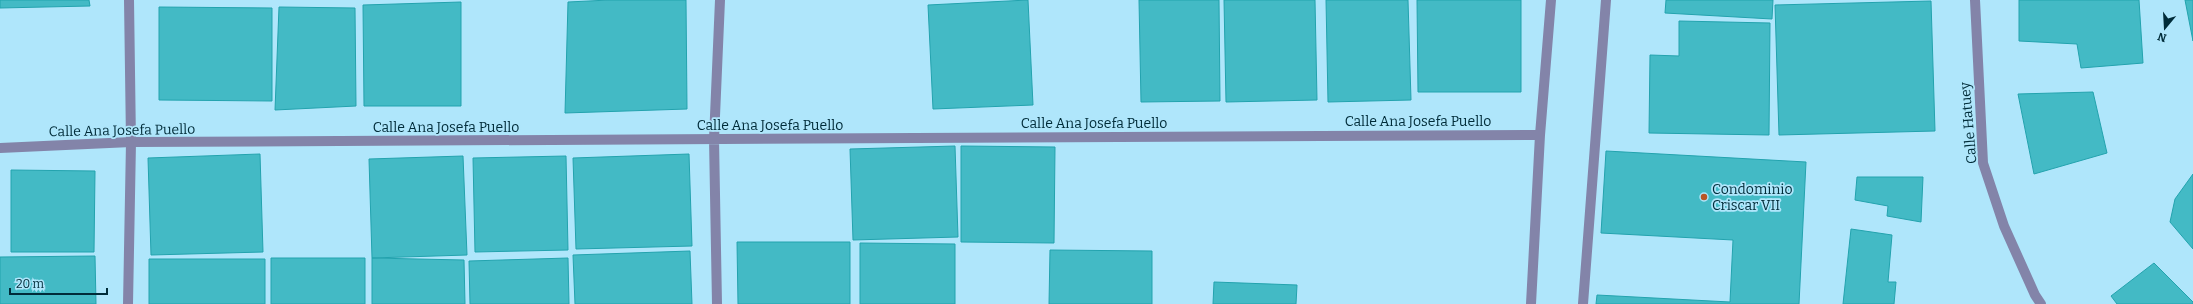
<svg xmlns="http://www.w3.org/2000/svg" width="2193" height="304" font-family="Bitter,serif">
  <rect width="100%" height="100%" fill="#afe6fb"/>
  <path fill="#43bac5" stroke="#23a3ae" d="M0 0H89L90 6 0 8Z
    M609 0H686L687 109 565 113 568 2Z
    M1028 0 1033 105 933 109 928 5Z
    M1139 0H1219L1220 101 1141 102Z
    M1224 0H1315L1317 100 1226 102Z
    M1326 0H1408L1411 100 1328 102Z
    M1417 0H1521V92H1418Z
    M1666 0H1773L1772 19 1665 13Z
    M2019 0H2139L2143 63 2081 68 2077 44 2019 41Z
    M2185 0H2193V41Z
    M1931 1 1935 131 1779 135 1775 5Z
    M461 2V106H364L363 5Z
    M159 7 272 8V101L159 100Z
    M279 7 355 8 356 106 275 110Z
    M1679 21 1770 23 1769 135 1649 133 1650 55 1679 56Z
    M2093 92 2107 153 2034 174 2018 94Z
    M955 146 958 237 853 240 850 149Z
    M961 146 1055 147 1054 243 961 242Z
    M1606 151 1806 162 1799 304H1596L1597 295 1730 302 1733 240 1601 233Z
    M260 154 263 252 151 255 148 158Z
    M689 154 692 246 576 249 573 158Z
    M463 156 467 255 372 258 369 159Z
    M566 156 568 250 475 252 473 158Z
    M11 170 95 171 94 252H11Z
    M2193 174V249L2170 222 2175 199Z
    M1857 177H1923L1921 222 1887 216 1888 206 1855 200Z
    M1851 229 1892 235 1888 282H1896L1894 304H1843Z
    M737 242H850V304H738Z
    M860 243 955 244V304H860Z
    M1050 250 1152 251V304H1049Z
    M690 251 692 304H575L573 255Z
    M95 256 96 304H0V257Z
    M271 258H365V304H271Z
    M372 258 464 260 465 304H372Z
    M568 258 569 304H470L469 261Z
    M149 259H265V304H149Z
    M2154 263 2193 302V304H2117L2111 296Z
    M1214 282 1297 285 1296 304H1213Z"/>
  <g fill="none" stroke-linecap="round" stroke-linejoin="round">
    <path stroke="#8384a9" stroke-width="10" d="M1975 0 1983 163 2004 226 2035 295 2041 304
      M0 148 131 142 1540 135
      M128 304 131 142 129 0
      M717 304 714 139 720 0
      M1531 304 1540 135 1551 0
      M1583 304 1606 0"/>
  </g>
  <circle fill="#ba5624" stroke="#afe6fb" stroke-width="1.5" cx="1704" cy="197" r="4"/>
  <g text-anchor="middle" stroke-width="3.5" stroke-linejoin="round" paint-order="stroke">
    <g font-size="14" fill="#002c39" stroke="#afe6fb">
      <text x="1418" y="126">Calle Ana Josefa Puello</text>
      <text x="1094" y="128">Calle Ana Josefa Puello</text>
      <text transform="translate(1968 123) rotate(-95)" y="5">Calle Hatuey</text>
      <text x="770" y="130">Calle Ana Josefa Puello</text>
      <text x="446" y="132">Calle Ana Josefa Puello</text>
      <text transform="translate(122 130) rotate(-1)" y="5">Calle Ana Josefa Puello</text>
    </g>
    <g font-size="14" fill="#002c39" stroke="#afe6fb" text-anchor="start">
      <text x="1712" y="194">Condominio<tspan x="1712" dy="16">Criscar VII</tspan></text>
    </g>
  </g>
  <g transform="translate(2165 28) rotate(198)" stroke="#afe6fb" stroke-width="3" paint-order="stroke">
  <path d="M0-3L7 15L0 10L-7 15Z" fill="#002c39"/>
  <text y="-6" font-size="11" font-weight="bold" text-anchor="middle" fill="#002c39">N</text>
  </g>
  <path d="M10 288v6h97v-6" fill="none" stroke="#002c39" stroke-width="2"/>
  <text x="16" y="288" font-size="12" fill="#002c39" stroke="#afe6fb" stroke-width="3" paint-order="stroke">20 m</text>
</svg>
